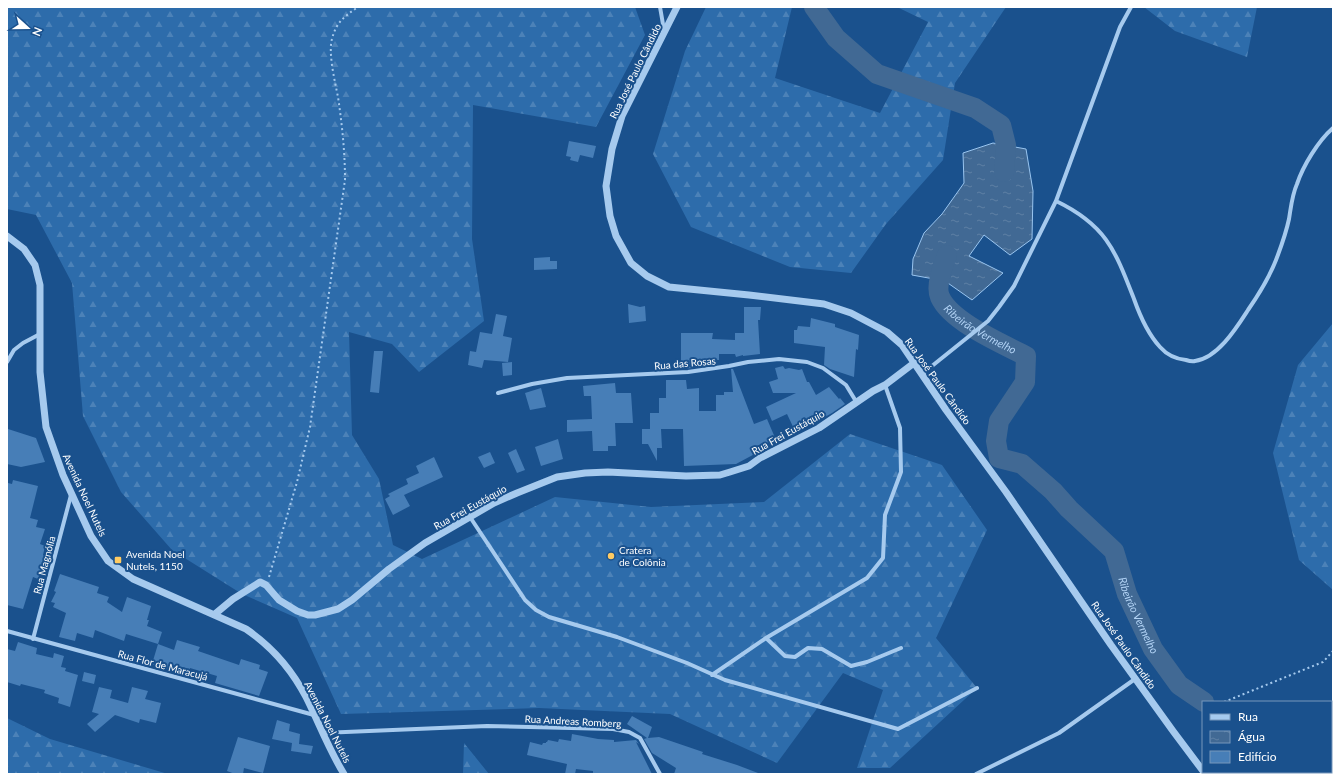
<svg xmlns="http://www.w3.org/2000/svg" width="1340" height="781" font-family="Lato,sans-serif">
  <defs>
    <pattern id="forest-firs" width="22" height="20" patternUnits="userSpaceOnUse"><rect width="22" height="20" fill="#2d6cab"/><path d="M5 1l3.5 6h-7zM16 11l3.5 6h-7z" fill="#4c82b8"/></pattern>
    <pattern id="water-ripples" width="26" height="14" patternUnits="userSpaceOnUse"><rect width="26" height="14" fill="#416994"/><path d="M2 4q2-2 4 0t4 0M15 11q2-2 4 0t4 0" fill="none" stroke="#5e80a4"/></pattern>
  </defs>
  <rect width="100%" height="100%" fill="#1a518d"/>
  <path fill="url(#forest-firs)" d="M7 7H635L645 35 596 127 473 105 472 239 484 321 419 372 392 344 349 332 352 435 379 479 393 545 422 559 555 497 651 507 764 502 850 434 942 465 987 530 936 638 977 688 890 768H857L883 690 843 673 777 763 670 714 539 708 341 714 297 618 242 594 172 550 121 492 83 416 72 283 36 215 7 209Z
    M706 7H792L775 78 880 113 928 22 897 7H1006L955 83 943 160 886 224 851 273 790 267 691 227 653 154 685 51Z
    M1144 7H1257L1247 57 1175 31Z
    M1333 323V590L1299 560 1273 453 1298 365Z
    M7 718 50 739 168 774H7Z
    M464 743 489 774H463Z"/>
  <path fill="url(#water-ripples)" stroke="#99c5f0" d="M993 143 1026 149 1033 191 1032 239 1010 255 984 235 969 256 1003 273 972 300 945 281 912 275 913 259 924 233 942 214 964 183 963 153Z"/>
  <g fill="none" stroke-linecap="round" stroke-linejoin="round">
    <g stroke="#416994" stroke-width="20">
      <path d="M814 7 836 38 877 74 975 108 1001 125 1006 145 1004 172"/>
      <path id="s1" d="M947 255C943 266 935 286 940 297 951 322 1003 344 1026 356L1025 382 999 421 996 441 999 458 1022 464 1053 491 1069 509 1114 551 1127 594 1153 649 1179 685 1204 702"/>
      <path d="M1312 772 1315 774"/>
    </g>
  </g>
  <path fill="#477eb7" d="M569 141 596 146 593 158 580 155 578 162 570 160 571 157 566 156Z
    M550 257V261H557V269L534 270V258Z
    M628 304 640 307 645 306 646 321 629 323Z
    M744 307H761L760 320H758L760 354 743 356V355L736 357 735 354H719V360H692L693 368 681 369V333H713L712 339 735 340V333H744Z
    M496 314 507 316 503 336 512 338 508 362 484 360 482 368 468 365 470 351 476 352 480 332 492 334Z
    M811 318 835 324V327L859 335 858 350 856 349 854 377 830 369 824 365 825 347 794 343V330H797L798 326 810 327Z
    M374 351H383L379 393 370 392Z
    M512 362V375L503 376 502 363Z
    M783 366 785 369 789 368 799 370 802 369 807 382H809L816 395 829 387 839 399 840 398 845 404 832 413 796 433 787 414 772 421 766 407 796 393H773L769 382 778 379 775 368Z
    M731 369H733L754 424 767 419 776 440 763 445 764 449 736 464 684 466 683 429H661L662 448H657V461L648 444H642V429H650V413H659V398H666V380H686L687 389 699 388V411H716V395H724V392H733Z
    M615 383 616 393H631L633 423H615L616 446H608V451H593L592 431 567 432V420L592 419 591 396H584L583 386Z
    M541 388 546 407 530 410 525 393Z
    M8 429 36 438 45 462 21 467 7 464Z
    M558 439 563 459 541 466 535 447Z
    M516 449 525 470 517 473 508 453Z
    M490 452 495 463 484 468 478 457Z
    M434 457 443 477 404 495 410 506 393 515 385 499 390 496 388 494 408 484 406 479 419 473 416 466Z
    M13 480 38 486 30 518 38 520 36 527 45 529 40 544 45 546 43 555 45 556 38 579 33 577 23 609 7 605V488L8 483 12 484Z
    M60 574 99 587 97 593 109 597 107 602 122 612 127 597 151 606 147 620H149L147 626 162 632 158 644 126 634 124 641 95 630 93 638 77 633 75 641 59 637 66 613 53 607 55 603 51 602 56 592 54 591Z
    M177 640 200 647 198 651 239 665 241 659 260 665 259 669 268 672 259 696 215 683 217 676 190 668V669L177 666 176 671 165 669 152 664 158 644 174 650Z
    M18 642 37 648 36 654 53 658 54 653 64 656 61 667 66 668 65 671 78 675 70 707 58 703 59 698 44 693 45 690 21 684 20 686 7 682V649L15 651Z
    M84 672 96 675 94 684 82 681Z
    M99 687 112 690 110 698 128 703 132 687 148 691 145 699 161 703 156 723 140 719 139 723 115 715 95 732 87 724 99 714 92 712Z
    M632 716 652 727 648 738 659 737 703 752 702 754 737 765 758 773V774H674L676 768 652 753 644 739 647 738 627 724Z
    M277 720 290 724 289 731 300 734 299 744 313 746 311 754 291 751 292 743 272 739Z
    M572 734 598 739 614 740V742L636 740 639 744 636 742 652 774H593V771L576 769 575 774H565L567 764 527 755 530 742 542 745 543 743H546V742H547L548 740 558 742 559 739 571 741Z
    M238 737 270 746 263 773 244 768 243 774H235L227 771Z"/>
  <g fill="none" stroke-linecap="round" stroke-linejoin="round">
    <path stroke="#a6caee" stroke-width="2" stroke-dasharray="2 3" stroke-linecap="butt" d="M269 577 297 482 310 427 345 180C345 152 342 124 338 97 335 82 328 53 332 39 336 22 345 16 358 7
      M1224 702 1323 662 1333 651"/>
    <path stroke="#a6caee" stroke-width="4" d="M660 7 664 30
      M1056 201C1106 225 1115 250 1134 299 1140 316 1148 334 1160 347 1167 355 1176 359 1186 360 1189 361 1192 362 1195 361 1218 358 1237 327 1248 310 1259 294 1269 278 1276 260 1281 247 1286 233 1289 219 1291 207 1292 195 1297 184 1303 166 1318 141 1333 128
      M7 362 14 350 23 343 40 334
      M922 374 988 321 999 307 1014 286 1056 201 1120 27 1131 7
      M885 385 900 428 901 472 885 515 883 558 867 578 766 638 785 656 795 657 808 648 822 649 851 666 867 662 901 648
      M498 393 532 384 567 378 688 372 729 366 748 362 779 359 807 362 823 368 846 385 857 403
      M470 517 525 600 536 610 549 617 617 637 687 663 725 680 898 729 977 688
      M7 631 314 715
      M33 639 71 495
      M712 675 766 638
      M322 733 487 726 613 729 629 732 640 738 660 774
      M976 774 1059 733 1135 679"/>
    <path stroke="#a6caee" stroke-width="7" d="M677 7 622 116 612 149 606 186 610 216 616 236 631 263 647 276 669 287 749 295 824 304 851 313 887 332 902 345 946 410 1006 492 1111 645 1173 731 1203 771
      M7 236 24 249 35 265 40 285V372L46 427 63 475 91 536 108 561 133 579 246 629C271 646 292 670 306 697 319 723 329 750 344 774
      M215 614 233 599 260 582 266 585 279 600 297 611 308 615H315L338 609 352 600 389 569 425 543 494 503 517 493 557 477 585 473 608 472 686 476 720 475 730 472 749 466 760 458 819 428 873 391 885 385 914 363"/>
  </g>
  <g fill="#ffcb63" stroke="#1a518d" stroke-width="1.5">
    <circle cx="611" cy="556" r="4"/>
    <rect x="114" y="556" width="8" height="8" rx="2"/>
  </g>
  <g text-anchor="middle" stroke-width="4" stroke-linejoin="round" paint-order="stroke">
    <g font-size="10" fill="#fff" stroke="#1a518d">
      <text transform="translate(635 71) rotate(-64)" y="4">Rua José Paulo Cândido</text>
      <text transform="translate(685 363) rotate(-5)" y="4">Rua das Rosas</text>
      <text transform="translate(938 381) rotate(54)" y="4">Rua José Paulo Cândido</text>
      <text transform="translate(788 432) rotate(-29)" y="4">Rua Frei Eustáquio</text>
      <text transform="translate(85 495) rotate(65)" y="4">Avenida Noel Nutels</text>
      <text transform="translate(470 507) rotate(-29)" y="4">Rua Frei Eustáquio</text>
      <text transform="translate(44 565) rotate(-75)" y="4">Rua Magnólia</text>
      <text transform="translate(1124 645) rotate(55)" y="4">Rua José Paulo Cândido</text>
      <text transform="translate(163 665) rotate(15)" y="4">Rua Flor de Maracujá</text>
      <text transform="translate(573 721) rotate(3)" y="4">Rua Andreas Romberg</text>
      <text transform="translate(328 722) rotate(63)" y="4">Avenida Noel Nutels</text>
    </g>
    <g font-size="10" fill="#fff" stroke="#1a518d" text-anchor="start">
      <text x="619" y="554">Cratera<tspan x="619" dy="12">de Colônia</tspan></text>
      <text x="126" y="558">Avenida Noel<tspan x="126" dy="12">Nutels, 1150</tspan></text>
    </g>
    <g font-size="11" font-style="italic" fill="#b2d3f5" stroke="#1a518d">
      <text dy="4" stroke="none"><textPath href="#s1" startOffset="96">Ribeirão Vermelho</textPath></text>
      <text dy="4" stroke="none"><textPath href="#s1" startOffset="479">Ribeirão Vermelho</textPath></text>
    </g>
  </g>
  <rect width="1340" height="781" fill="none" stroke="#ffffff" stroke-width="16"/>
  <rect x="1202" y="701" width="130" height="72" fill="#1a518d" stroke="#7697bb"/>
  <rect x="1210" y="714" width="20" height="6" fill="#a6caee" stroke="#7697bb"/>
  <text x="1238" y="721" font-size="12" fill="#ffffff">Rua</text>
  <rect x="1210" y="731" width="20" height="12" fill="url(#water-ripples)" stroke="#7697bb"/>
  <text x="1238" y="741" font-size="12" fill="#ffffff">Água</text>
  <rect x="1210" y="751" width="20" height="12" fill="#477eb7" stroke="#7697bb"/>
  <text x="1238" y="761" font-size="12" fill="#ffffff">Edifício</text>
  <g transform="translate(28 28) rotate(111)" stroke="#1a518d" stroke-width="3" paint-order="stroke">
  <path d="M0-3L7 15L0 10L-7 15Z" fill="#ffffff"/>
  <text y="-6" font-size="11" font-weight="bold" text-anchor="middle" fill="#ffffff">N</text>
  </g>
</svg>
